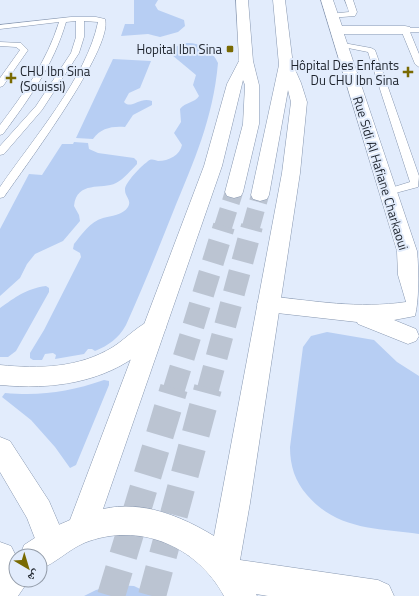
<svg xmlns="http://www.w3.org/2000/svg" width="419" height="596" font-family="'Titillium Web','Noto Naskh Arabic',sans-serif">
  <rect width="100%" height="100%" fill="#e2ecfc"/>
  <path fill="#b7cef3" d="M134 0H158L155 5 158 10 184 20 185 26 178 32 160 37 148 34 121 36 125 24H134Z
    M185 43C199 42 212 49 218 63 213 119 194 161 173 212 158 250 143 287 126 325 118 339 109 345 95 351L92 349H88L84 354 55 359 56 355 53 353 45 354 42 360H33L30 358V353L44 330 81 257 80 253 73 249 74 244C82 234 90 222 103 218 111 216 123 215 128 207 132 200 125 197 125 190 124 184 141 166 147 162 151 158 154 160 158 161 169 161 180 155 182 145L174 133 181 122 180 109C185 102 195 103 199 96L193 85 196 75 172 55 171 52 175 47Z
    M113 59 151 61 140 88 129 93 124 102C131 110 140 96 152 101V105L133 115 125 127C112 126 101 128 93 139L76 138Z
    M74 142 88 143 89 149 98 153 134 158 137 161V164C131 170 124 179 116 183 102 190 77 180 74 206L79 215 80 221 63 241 35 254 27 264 20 278 0 296V229L29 174 42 175 62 144H73Z
    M46 286 49 288V292L16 351 8 357H0V308C16 297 25 289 46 286Z
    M327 332 374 340 397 362 419 376V534C376 528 337 530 307 495 295 481 290 466 290 447L303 347 311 336Z
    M104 380 109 381V385L76 465 70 468 55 447 31 420 2 397 5 393C42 396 69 392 104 380Z
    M115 585 134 586 155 596H84L96 590Z"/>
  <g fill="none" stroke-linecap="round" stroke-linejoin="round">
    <path stroke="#bbc4d2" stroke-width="18" stroke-dasharray="18 8" stroke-linecap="butt" d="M223 227 234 192
      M251 227 260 195"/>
    <path stroke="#bbc4d2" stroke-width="22" stroke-dasharray="22 11" stroke-linecap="butt" d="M174 389 224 226
      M208 389 252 226"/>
    <path stroke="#bbc4d2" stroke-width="28" stroke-dasharray="28 14" stroke-linecap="butt" d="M111 596 174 388
      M152 596 208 388"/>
    <defs>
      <path id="service" d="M345 0H353L357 12 355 16 329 18V14L349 12Z
        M71 17H96L105 19C114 48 23 169 4 197L0 198V187C32 140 87 77 98 22L84 21V37L79 53 42 110 4 154 0 155V146L36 106 71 53 76 37V21L66 22C54 64 29 99 3 134L0 135V125C24 93 47 61 59 22L0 29V25Z
        M402 28H419V32H410L419 54V67L415 64 401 30Z
        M0 42 21 43 28 50 3 86 0 87V78L20 50 16 47 0 46Z
        M338 42 371 48 375 50 419 176 418 187 388 195 383 192 384 190 410 182 368 52 338 46Z"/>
      <path id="minor" d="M321 0H333L342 26H405L410 27 412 30 410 33 405 34H344L417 251C419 270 419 301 415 316L394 320 416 329 419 336 416 341 408 344 358 324 357 322 268 312 260 310 257 304 260 298 268 296C314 301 359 309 406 302L398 275 397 251Z"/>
      <path id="secondary" d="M154 319 162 322 166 328C161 337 152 343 144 350 104 383 51 390 0 385V365C39 369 79 368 113 347 127 338 139 324 154 319Z
        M0 437 10 441 49 501 67 543 63 554 52 558 41 554 27 518 0 472Z
        M0 542 11 546 16 556V580H26L22 590 11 595 0 590Z"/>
      <path id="primary" d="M236 0H248L253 61 259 85V124L243 192 241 196 234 198 227 196 225 192 243 124 245 85 243 80 222 166 103 509C142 500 181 516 214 536L282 173 291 102 288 90 269 195 267 199 260 201 253 199 251 195 279 65 273 0H285L293 65 301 83 307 102 300 173 250 503 240 560 378 580 389 585 394 596H268L256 594 257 596H224C197 546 139 521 84 543 68 550 56 563 40 569V556H20L24 545 47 530 70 520 204 166 227 84 239 61Z
        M16 558V580H29L18 596H0V569L5 563Z"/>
    </defs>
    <use href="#service" stroke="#8797b0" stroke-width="1"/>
    <use href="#minor" stroke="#8797b0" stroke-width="1"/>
    <use href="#secondary" stroke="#8797b0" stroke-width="1"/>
    <use href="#primary" stroke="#8797b0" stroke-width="1"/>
    <use href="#service" fill="#fff" fill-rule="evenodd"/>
    <use href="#minor" fill="#fff" fill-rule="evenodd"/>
    <use href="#secondary" fill="#fff" fill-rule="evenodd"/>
    <use href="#primary" fill="#fff" fill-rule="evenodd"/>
  </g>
  <g fill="#796a02" stroke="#e2ecfc" stroke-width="1.5">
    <rect x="226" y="45" width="8" height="8" rx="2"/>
    <path d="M406 66h4v4h4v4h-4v4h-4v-4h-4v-4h4z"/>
    <path d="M9 72h4v4h4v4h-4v4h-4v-4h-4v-4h4z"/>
  </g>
  <g text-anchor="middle" stroke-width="4" stroke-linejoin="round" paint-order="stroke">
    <g font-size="13" fill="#1d232c" stroke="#e2ecfc" text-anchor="end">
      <text x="222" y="54">Hopital Ibn Sina</text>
      <text x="399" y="70">Hôpital Des Enfants<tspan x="399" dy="15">Du CHU Ibn Sina</tspan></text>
      <text x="20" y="76" text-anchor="start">CHU Ibn Sina<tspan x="20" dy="15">(Souissi)</tspan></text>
    </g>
    <g font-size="13" fill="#1d232c" stroke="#e2ecfc">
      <text transform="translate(381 173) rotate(73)" y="5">Rue Sidi Al Hafiane Charkaoui</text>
    </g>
  </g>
  <g transform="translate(28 568) rotate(142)"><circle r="19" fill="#e2ecfc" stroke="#939ca9"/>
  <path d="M0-3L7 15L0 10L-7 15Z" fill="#796a02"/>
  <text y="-6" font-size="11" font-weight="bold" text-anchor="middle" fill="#1d232c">ش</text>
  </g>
</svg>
